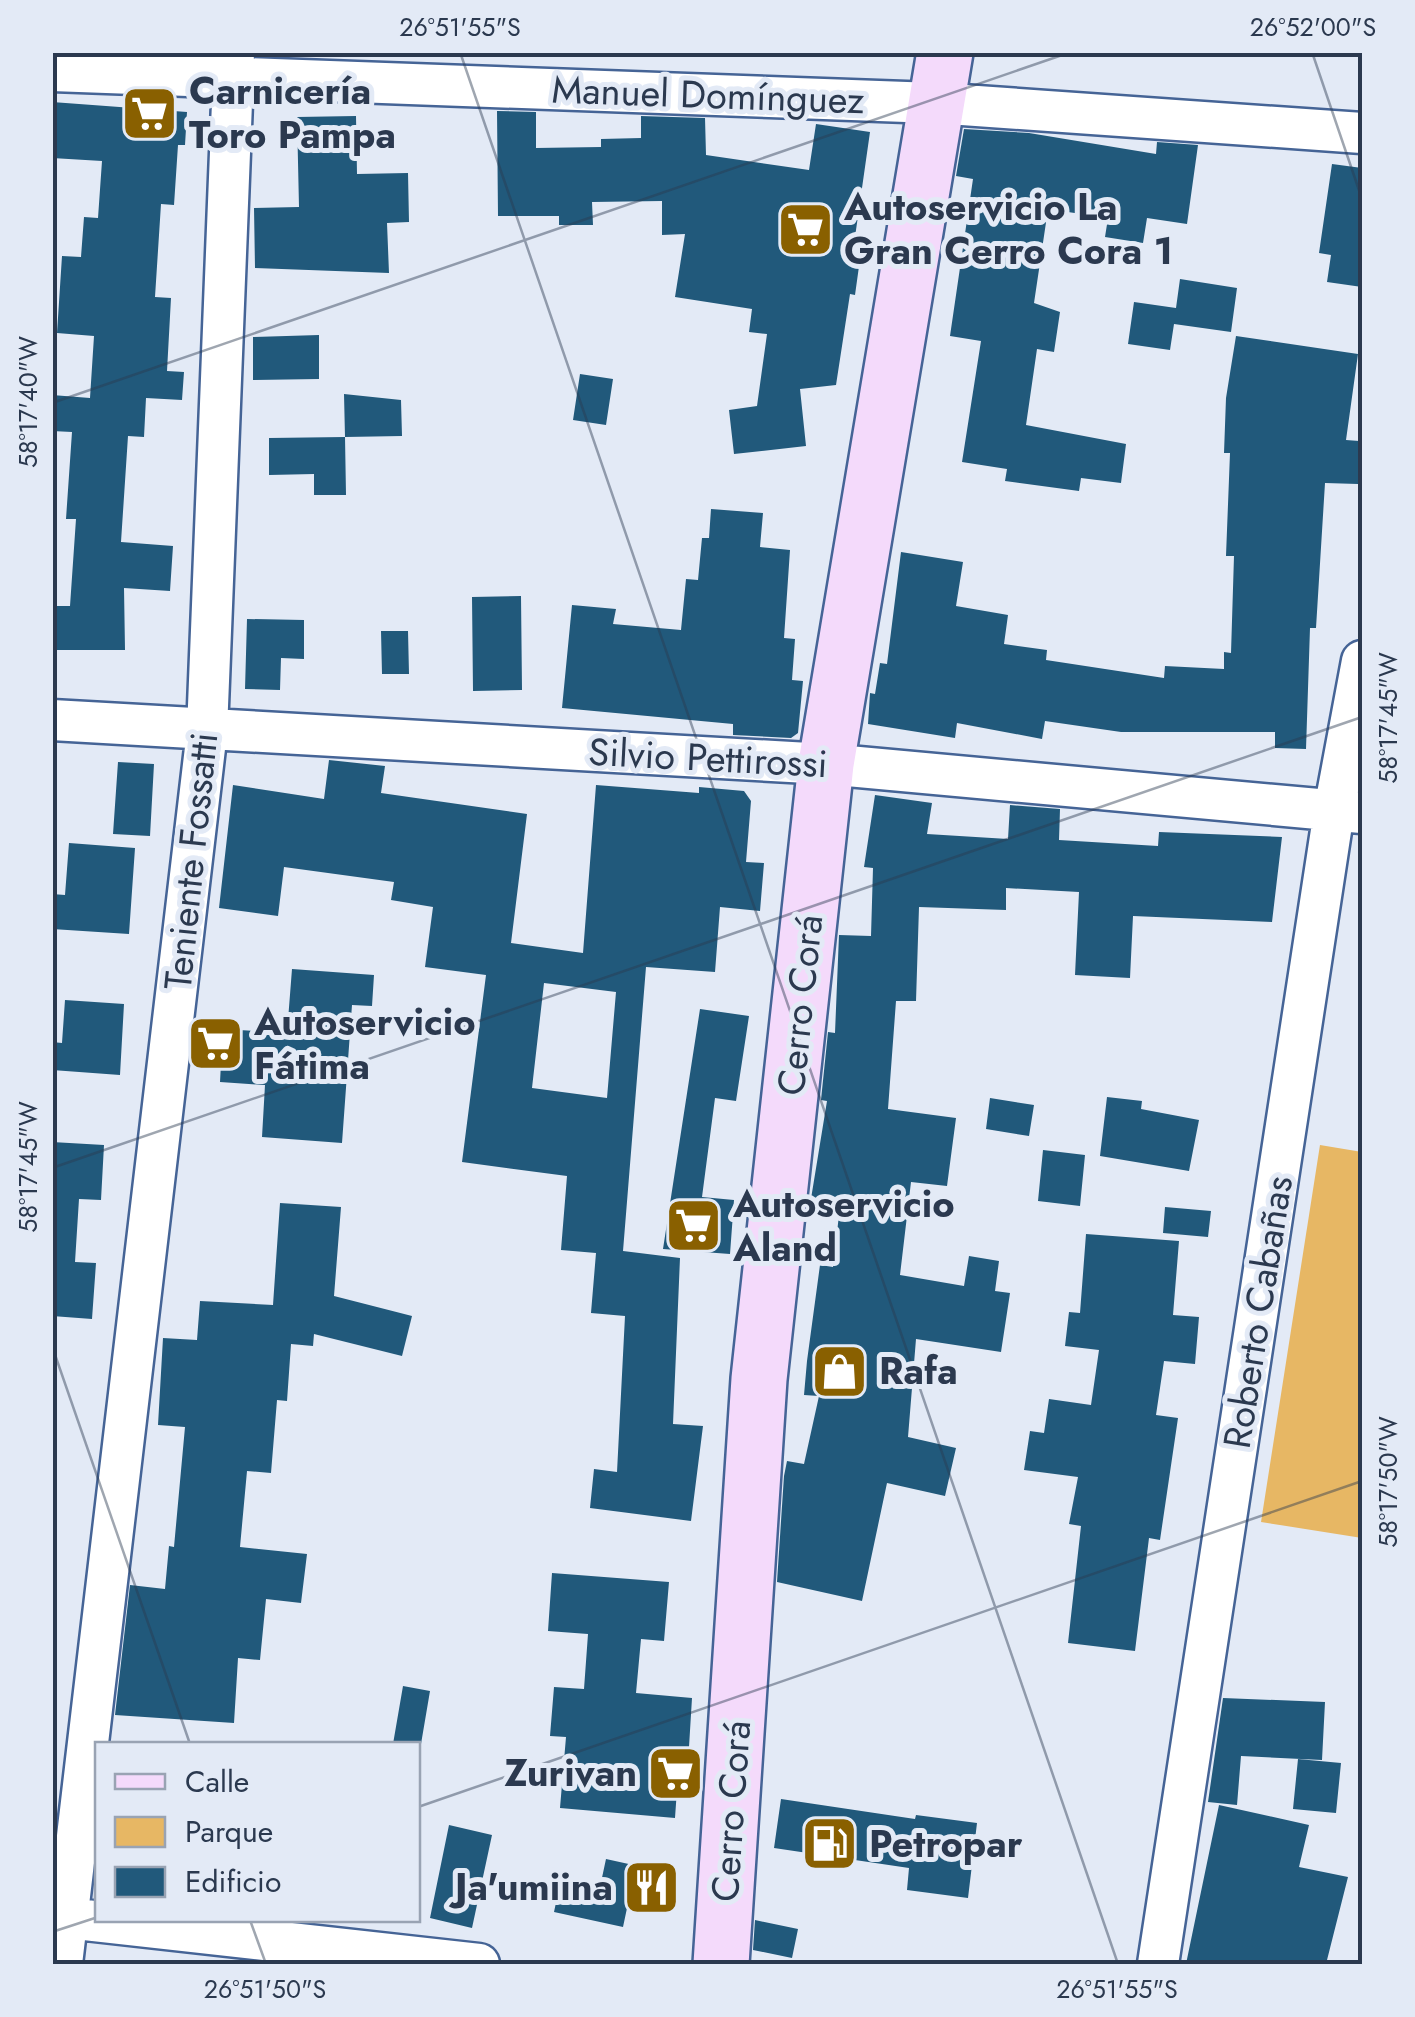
<svg xmlns="http://www.w3.org/2000/svg" width="1415" height="2017" font-family="Jost,sans-serif">
  <rect width="100%" height="100%" fill="#e3eaf6"/>
  <path fill="#e7b764" d="M1320 1145 1362 1152V1538L1261 1522Z"/>
  <path fill="#21597b" fill-rule="evenodd" d="M52 102 187 112 185 145H178L174 205 161 204 155 297 171 298 167 371 184 372 182 400 146 398 144 437 128 436 121 542 173 546 170 591 124 588 125 650H52V606H70L76 519H66L72 432 52 431V395L90 398 94 336 57 333 62 256 81 257 84 217 98 218 102 161 52 158Z
    M497 111 536 112V148L601 147V139L641 138V116L705 118 706 155 809 170 816 124 870 132 853 251 861 252 855 295 850 294 836 385 800 389 806 446 734 454 729 410 757 406 767 334 749 332 752 309 675 297 685 234 662 235V201L592 202 593 225H559V216H498Z
    M356 116 357 174 408 173 409 222 387 223 389 273 255 268 254 208 299 207 297 117Z
    M964 129 1029 133 1156 154 1157 142 1198 145 1187 224 1147 218 1143 243 1105 237 1108 218 1048 209 1034 303 1060 312 1054 352 1037 349 1026 425 1126 444 1121 483 1081 478 1079 491 1005 481 1007 469 962 462 981 341 950 336 973 179 956 176Z
    M1332 164 1362 168V287L1327 282 1331 255 1319 253Z
    M1180 279 1237 288 1231 332 1174 324 1170 350 1128 344 1134 302 1176 308Z
    M319 335V379L253 380V337Z
    M1236 336 1358 354 1346 440 1359 441 1358 484 1325 483 1316 628H1310L1306 749 1275 748V732H1121L1045 721 1042 739 957 723 955 738 868 724 870 693 875 694 880 663 887 664 901 552 963 562 956 606 1008 615 1004 644 1047 650 1046 660 1164 678 1165 666 1224 669V652L1231 653 1234 556H1226L1230 453H1224L1226 398Z
    M580 374 613 379 606 425 573 420Z
    M344 394 401 400 402 436 345 437Z
    M345 437 346 495H314V474L269 475V438Z
    M711 509 763 513 760 547 790 550 784 638 795 639 792 680 803 681 798 733 791 738 733 735V724L562 708 572 605 616 609 613 624 681 630 686 579 698 580 702 538H709Z
    M521 596 522 690 473 691 472 597Z
    M247 619 304 620V659L281 658 280 690 245 689Z
    M381 631H408L409 674H382Z
    M329 760 385 766 381 793 527 814 511 943 583 953 596 785 699 793V787L744 791 751 801 746 862 764 863 760 911 720 907 715 972 646 967 623 1251 680 1258 673 1424 703 1426 691 1521 590 1508 594 1469 617 1472 625 1316 591 1313 596 1253 561 1250 567 1176 462 1162 486 975 425 967 433 907 391 900 394 882 284 867 278 916 219 908 233 785 324 799ZM544 983 616 992 607 1098 532 1088Z
    M118 762 154 764 150 836 113 834Z
    M875 795 932 803 927 834 1008 839 1010 805 1060 809 1059 840 1158 846 1159 832 1282 837 1272 922 1133 916 1130 978 1075 975 1079 892 1006 888V910L919 907 916 1001H896L888 1109 956 1118 947 1186 911 1182 900 1275 964 1286 969 1256 999 1261 995 1291 1010 1293 1001 1352 916 1339 908 1437 956 1448 945 1496 887 1483 862 1601 777 1582 784 1476 787 1461 804 1464 819 1396 804 1395 807 1361 820 1265 833 1267 839 1215 809 1211 827 1101 821 1100 828 1032 835 1033 839 935 871 936 873 868 864 867Z
    M69 843 135 848 129 934 52 929V894L65 895Z
    M292 969 374 975 372 1006 352 1005 342 1143 262 1137 265 1085 220 1082 221 1063 203 1062 205 1028 287 1033Z
    M65 1000 124 1004 120 1075 52 1070V1042L62 1043Z
    M700 1009 749 1016 736 1101 715 1098 702 1197 734 1200 730 1254 663 1249Z
    M1107 1097 1142 1101 1141 1109 1199 1120 1189 1171 1100 1156Z
    M990 1098 1034 1105 1029 1136 986 1129Z
    M52 1142 104 1145 101 1200 79 1199 75 1262 96 1263 92 1319 52 1316Z
    M1043 1150 1085 1155 1080 1206 1038 1201Z
    M280 1203 341 1207 334 1296 412 1316 402 1356 314 1334 313 1346 291 1344 287 1401 277 1400 271 1473 247 1471 240 1547 307 1554 301 1603 266 1599 260 1660 238 1658 234 1723 115 1715 130 1585 165 1589 169 1546 174 1547 185 1427 158 1425 163 1338 197 1340 200 1301 273 1305Z
    M1165 1207 1211 1211 1208 1237 1163 1233Z
    M1086 1234 1179 1241 1173 1315 1199 1317 1195 1364 1164 1361 1156 1415 1178 1418 1160 1540 1149 1538 1135 1651 1068 1643 1081 1526 1069 1524 1078 1477 1024 1470 1030 1431 1044 1433 1049 1399 1091 1405 1099 1350 1065 1346 1069 1312 1080 1313Z
    M552 1573 669 1582 664 1641 641 1639 636 1693 692 1698 689 1747H680L675 1818 560 1808 566 1737 550 1736 554 1687 584 1689 588 1634 548 1631Z
    M403 1686 430 1691 421 1744H393Z
    M1223 1698 1325 1702 1322 1760 1241 1756 1237 1805 1208 1802Z
    M1298 1759 1341 1763 1336 1813 1293 1809Z
    M781 1799 915 1819 916 1815 977 1823 968 1898 907 1890 909 1868 774 1848Z
    M1219 1805 1309 1825 1299 1867 1348 1877 1326 1964H1186Z
    M449 1825 492 1835 472 1928 430 1918Z
    M606 1859 665 1872 660 1900 630 1894 623 1927 554 1912 561 1879 600 1887Z
    M755 1920 798 1929 792 1958 753 1950Z"/>
  <g fill="none" stroke-linecap="round" stroke-linejoin="round">
    <defs>
      <path id="street" d="M52 71 934 103 1362 133
        M52 720 826 764 1362 813
        M67 1918 479 1964
        M62 1964 207 731 234 52
        M1158 1964 1334 811 1362 661"/>
      <path id="secondary" d="M721 1964 759 1379 826 764 945 52"/>
    </defs>
    <use href="#street" stroke="#456496" stroke-width="45"/>
    <use href="#secondary" stroke="#456496" stroke-width="60"/>
    <use href="#street" stroke="#fff" stroke-width="40"/>
    <use href="#secondary" stroke="#f4dafb" stroke-width="55"/>
  </g>
  <path fill="none" stroke="#2b394f" stroke-width="2.5" stroke-opacity="0.45" d="M460 52 1118 1964M1312 52 1362 199M52 403 1071 52M52 1168 1362 717M52 1346 190 1744M418 1807 1362 1481M250 1920 266 1964M52 1932 98 1917"/>
  <defs>
    <symbol id="supermarket-square" viewBox="-11 -11 22 22"><rect x="-9" y="-9" width="18" height="18" rx="4" fill="#896000" stroke="#e3eaf6"/><path d="M-6-5.5h2.5l.6 2H6L4.5 2H-2.5L-4.4-4H-6ZM-1.5 3.2a1.3 1.3 0 1 0 .1 0ZM3 3.2a1.3 1.3 0 1 0 .1 0Z" fill="#fff"/></symbol>
    <symbol id="shop-square" viewBox="-11 -11 22 22"><rect x="-9" y="-9" width="18" height="18" rx="4" fill="#896000" stroke="#e3eaf6"/><path d="M-5-2.5h2.3a2.7 3.5 0 0 1 5.4 0H5L5.5 6h-11ZM-1.5-2.5h3a1.5 2.3 0 0 0-3 0Z" fill="#fff"/></symbol>
    <symbol id="fuel-square" viewBox="-11 -11 22 22"><rect x="-9" y="-9" width="18" height="18" rx="4" fill="#896000" stroke="#e3eaf6"/><path d="M-5.5-6h7V0h2V4h1.3V-2.5L3-4.5l.8-.8L6-3V5H2.5V1h-1V6h-7ZM-4.2-4.7v3.2H.2V-4.7Z" fill="#fff"/></symbol>
    <symbol id="restaurant-square" viewBox="-11 -11 22 22"><rect x="-9" y="-9" width="18" height="18" rx="4" fill="#896000" stroke="#e3eaf6"/><path d="M-5-6h1v4h1v-4h1v4h1v-4h1v5L-1.5 .5V6h-2V.5L-5-1ZM5-6V6H3V1.5H1.5Q1.5-4 5-6Z" fill="#fff"/></symbol>
  </defs>
  <g fill-rule="evenodd">
    <use href="#supermarket-square" x="118" y="82" width="63" height="63"/>
    <use href="#supermarket-square" x="774" y="198" width="63" height="63"/>
    <use href="#supermarket-square" x="184" y="1012" width="63" height="63"/>
    <use href="#supermarket-square" x="662" y="1194" width="63" height="63"/>
    <use href="#shop-square" x="808" y="1340" width="63" height="63"/>
    <use href="#supermarket-square" x="644" y="1742" width="63" height="63"/>
    <use href="#fuel-square" x="798" y="1812" width="63" height="63"/>
    <use href="#restaurant-square" x="620" y="1856" width="63" height="63"/>
  </g>
  <g text-anchor="middle" stroke-width="10" stroke-linejoin="round" paint-order="stroke">
    <g font-size="38" font-weight="bold" fill="#2b394f" stroke="#e3eaf6" text-anchor="start">
      <text x="189" y="104">Carnicería<tspan x="189" dy="44">Toro Pampa</tspan></text>
      <text x="844" y="220">Autoservicio La<tspan x="844" dy="44">Gran Cerro Cora 1</tspan></text>
      <text x="254" y="1035">Autoservicio<tspan x="254" dy="44">Fátima</tspan></text>
      <text x="733" y="1217">Autoservicio<tspan x="733" dy="44">Aland</tspan></text>
      <text x="879" y="1384">Rafa</text>
      <text x="637" y="1786" text-anchor="end">Zurivan</text>
      <text x="869" y="1857">Petropar</text>
      <text x="613" y="1900" text-anchor="end">Ja'umiina</text>
    </g>
    <g font-size="38" fill="#2b394f" stroke="#e3eaf6">
      <text transform="translate(708 95) rotate(2)" y="13">Manuel Domínguez</text>
      <text transform="translate(708 758) rotate(3)" y="13">Silvio Pettirossi</text>
      <text transform="translate(191 861) rotate(-84)" y="13">Teniente Fossatti</text>
      <text transform="translate(800 1005) rotate(-84)" y="13">Cerro Corá</text>
      <text transform="translate(1258 1312) rotate(-81)" y="13">Roberto Cabañas</text>
      <text transform="translate(731 1811) rotate(-86)" y="13">Cerro Corá</text>
    </g>
  </g>
  <rect width="1415" height="2017" fill="none" stroke="#e3eaf6" stroke-width="110"/>
  <rect x="95" y="1742" width="325" height="180" fill="#e3eaf6" stroke="#99a3b3" stroke-width="2.5"/>
  <rect x="115" y="1774" width="50" height="15" fill="#f4dafb" stroke="#99a3b3" stroke-width="2.5"/>
  <text x="185" y="1792" font-size="30" fill="#2b394f">Calle</text>
  <rect x="115" y="1817" width="50" height="30" fill="#e7b764" stroke="#99a3b3" stroke-width="2.5"/>
  <text x="185" y="1842" font-size="30" fill="#2b394f">Parque</text>
  <rect x="115" y="1867" width="50" height="30" fill="#21597b" stroke="#99a3b3" stroke-width="2.5"/>
  <text x="185" y="1892" font-size="30" fill="#2b394f">Edificio</text>
  <rect x="55" y="55" width="1305" height="1907" fill="none" stroke="#2b394f" stroke-width="4"/>
  <g font-size="25" text-anchor="middle" fill="#2b394f">
    <text x="460" y="36">26°51'55"S</text>
    <text x="1313" y="36">26°52'00"S</text>
    <text transform="translate(28 402) rotate(-90)" y="9">58°17'40"W</text>
    <text transform="translate(1388 718) rotate(-90)" y="9">58°17'45"W</text>
    <text transform="translate(28 1167) rotate(-90)" y="9">58°17'45"W</text>
    <text transform="translate(1388 1482) rotate(-90)" y="9">58°17'50"W</text>
    <text x="265" y="1998">26°51'50"S</text>
    <text x="1117" y="1998">26°51'55"S</text>
  </g>
</svg>
